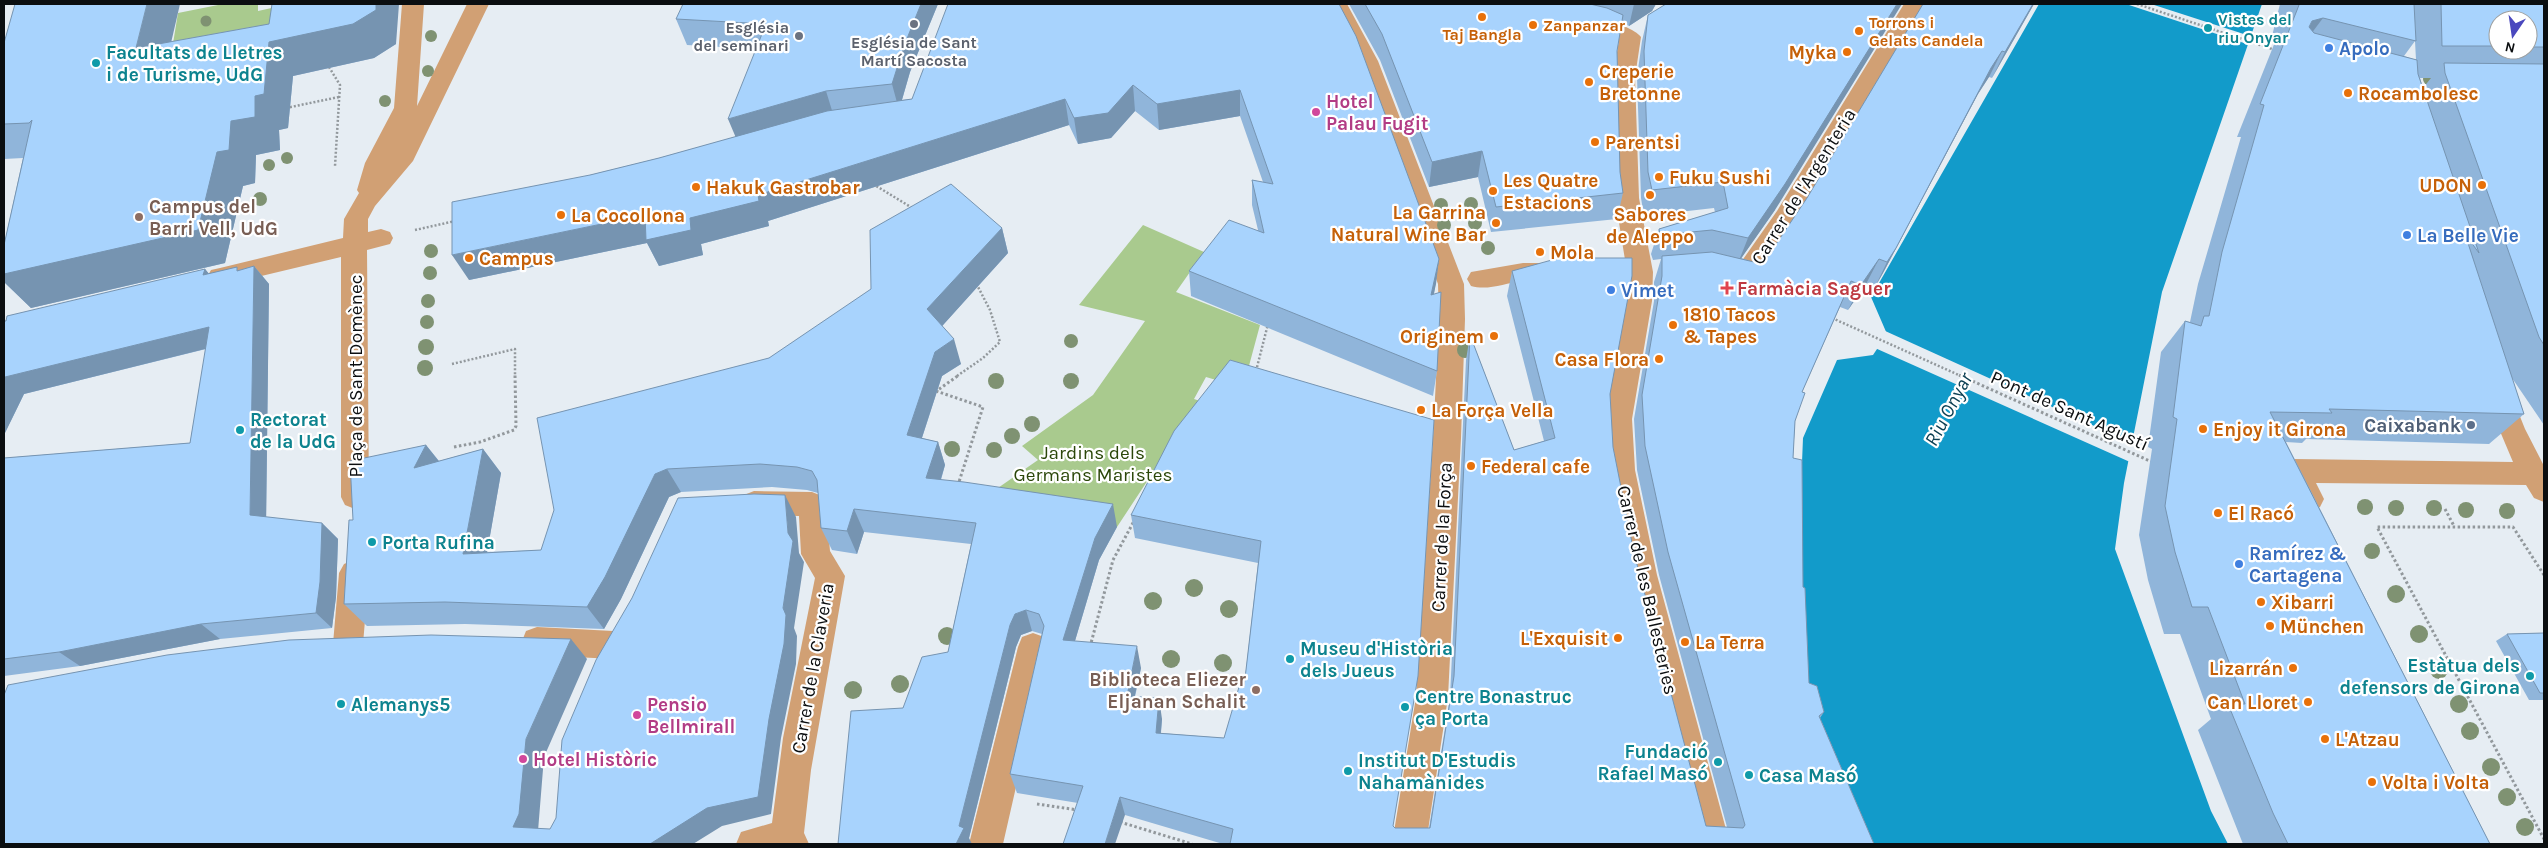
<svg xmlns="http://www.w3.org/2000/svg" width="2548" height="848" font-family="Karla,sans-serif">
  <rect width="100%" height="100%" fill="#e6edf3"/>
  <path fill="#a9ca8e" d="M223 4H258V11L285 5 281 51 168 74 178 13Z
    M1143 225 1204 252 1176 292 1260 325 1243 388 1206 377 1194 399 1200 401 1117 527 993 508 995 490 1038 460 1022 446 1093 395 1145 321 1079 305Z"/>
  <path fill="#129bca" d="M2039 4H2262L2162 292 2124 483 2115 549 2211 811 2228 844H1865L1799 661V537L1803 438 1837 360 1873 355 1887 334 1871 297Z"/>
  <path fill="#e6edf3" d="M2126 4H2151L2253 37 2250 45Z
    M1883 330 2134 444 2130 462 1875 348 1885 333Z"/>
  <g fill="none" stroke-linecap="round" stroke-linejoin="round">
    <path stroke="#92989c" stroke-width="2.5" stroke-dasharray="2 2" stroke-linecap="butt" d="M2137 4 2275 50
      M329 67 340 85 335 166
      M286 108 339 97
      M873 184 914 209
      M415 230 455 221
      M1832 318 1961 376
      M452 364 515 349V376
      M1256 371 1268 324
      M957 376 983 358 1000 342 990 310 976 283"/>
    <path stroke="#92989c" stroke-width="3" stroke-dasharray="2.5 2.5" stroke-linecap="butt" d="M1959 375 2152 462
      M936 391 983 407 958 485
      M935 392 959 375
      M454 447 480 442 514 430 516 426 515 375
      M2445 509 2454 526
      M2544 575 2513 527H2377L2544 839
      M1090 647 1113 560 1134 521
      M1037 804 1078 810
      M1120 822 1192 844"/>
    <path fill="#d1a074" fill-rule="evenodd" d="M402 4H424L417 106 467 4H489L413 161 375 206 368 219V232L381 229 390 232 393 238 390 244 367 250 369 497 365 505 355 509 345 505 341 497V257L220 286 211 284 207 277 211 270 220 268 343 238 344 219 359 193 357 190 365 163 394 108Z
      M1325 4H1347L1378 61 1464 284 1465 319 1461 438 1448 697 1426 844H1392L1416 697 1433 438 1439 319 1438 284 1356 61Z
      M1500 4C1512 3 1527 2 1539 4 1559 7 1631 22 1641 37L1635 77 1639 198 1653 272 1652 301 1632 419 1635 470 1657 575 1730 844H1696L1627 575 1607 470 1604 419 1626 301 1627 272 1615 198 1613 77 1619 40 1602 32 1503 9Z
      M1904 4H1926L1795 223 1754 283 1745 285 1717 279 1713 272 1717 265 1726 263 1739 265 1777 211Z
      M1523 263H1549L1558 265 1562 272 1558 279C1546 282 1535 280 1522 281 1505 283 1488 291 1471 286L1467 279 1471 272Z
      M2497 380 2507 384 2525 429 2544 466V502L2534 498 2526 485 2316 483 2324 499 2320 507 2310 511 2300 507 2280 471 2284 463 2294 459 2513 462 2483 391 2487 384Z
      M754 491 812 492 822 496 826 504 830 551 845 576 811 770 804 833 809 844H736L741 832 772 823 783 738 815 578 801 554 799 516 754 515 744 511 740 503 744 495Z
      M354 560 364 564 369 573 363 644 359 654 348 658 337 654 333 644 339 573 344 564Z
      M537 627 613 631 624 635 628 645 624 655 613 659 537 655 526 651 522 641 526 631Z
      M1033 633 1044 637 1048 647 1003 844H969L1018 647 1022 637Z"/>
  </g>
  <g fill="#7f9272">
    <circle cx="206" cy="21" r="5.5"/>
    <circle cx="431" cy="36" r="6"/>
    <circle cx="428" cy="71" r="6"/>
    <circle cx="2429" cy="79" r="6"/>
    <circle cx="385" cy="101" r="6"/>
    <circle cx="287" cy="158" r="6"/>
    <circle cx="269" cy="165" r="6"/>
    <circle cx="260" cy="199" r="7"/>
    <circle cx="1471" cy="204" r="7"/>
    <circle cx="1441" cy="205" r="7"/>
    <circle cx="1475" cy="223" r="7"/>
    <circle cx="1444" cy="225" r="7"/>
    <circle cx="1488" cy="248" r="7"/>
    <circle cx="431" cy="251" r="7"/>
    <circle cx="430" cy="273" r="7"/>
    <circle cx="428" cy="301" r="7"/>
    <circle cx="427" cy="322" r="7"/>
    <circle cx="1071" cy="341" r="7"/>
    <circle cx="426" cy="347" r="8"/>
    <circle cx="1465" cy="350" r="8"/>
    <circle cx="425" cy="368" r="8"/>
    <circle cx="996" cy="381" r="8"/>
    <circle cx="1071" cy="381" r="8"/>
    <circle cx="1032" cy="424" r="8"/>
    <circle cx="1012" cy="436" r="8"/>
    <circle cx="952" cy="449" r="8"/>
    <circle cx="994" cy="450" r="8"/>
    <circle cx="2365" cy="507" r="8"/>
    <circle cx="2396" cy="508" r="8"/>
    <circle cx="2434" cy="508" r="8"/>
    <circle cx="2466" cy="510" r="8"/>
    <circle cx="2507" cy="511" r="8"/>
    <circle cx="2372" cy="551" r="8"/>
    <circle cx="1194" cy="588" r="9"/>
    <circle cx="2396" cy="594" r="9"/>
    <circle cx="1153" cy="601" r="9"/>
    <circle cx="1229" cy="609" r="9"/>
    <circle cx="2419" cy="634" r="9"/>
    <circle cx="947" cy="636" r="9"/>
    <circle cx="1171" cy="659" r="9"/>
    <circle cx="1223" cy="663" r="9"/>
    <circle cx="2439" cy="670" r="9"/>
    <circle cx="900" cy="684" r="9"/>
    <circle cx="853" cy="690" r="9"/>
    <circle cx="2459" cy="704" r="9"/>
    <circle cx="2470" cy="731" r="9"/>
    <circle cx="2491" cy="767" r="9"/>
    <circle cx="2507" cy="797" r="9"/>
    <circle cx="2525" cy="827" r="9"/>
  </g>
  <path fill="#90b5da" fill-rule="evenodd" d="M938 4 910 72 902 100 912 99 1339 4 1439 259 1434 294 1437 371 1433 396 1191 296 1189 271 1258 230 1252 205V180L1263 182 1240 116 1159 130 1135 111 1111 138 1078 144 1069 125 768 221 769 226 701 244 703 255 659 266 647 243 469 280 590 175 659 158 735 137 756 49 687 45 676 19Z
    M1349 4H1656L1652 11 1629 26 1622 22 1617 51 1620 172 1623 193 1617 219 1491 232 1478 177 1429 187 1380 60Z
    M1923 4H2034L1992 78 1989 77 1978 94 1883 273 1875 287 1866 284 1848 310 1840 307 1802 392 1795 421 1793 458 1809 683 1824 712 1820 718 1874 844H1223L1125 815 1078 803 1017 793 1010 774 1042 634 1032 631 1021 635 1016 647 969 838 903 708 948 652 971 544 864 532 857 554 832 550 821 528 818 493 807 490 772 487 681 492 669 497 621 599 604 629 465 624 367 626 344 604 353 520 426 445 439 461 483 449 501 473 487 552 541 550 769 358 1002 228 1008 253 942 326 961 364 942 376 922 438 938 442 945 465 941 480 1117 527 1099 560 1075 641 1141 668 1135 697 1162 719 1161 733 1224 738 1244 687 1258 563 1135 538 1131 515 1230 360 1393 826 1395 828H1429L1450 697 1466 360 1470 335 1514 450 1544 441 1507 296 1512 271 1610 394 1613 447 1634 553 1706 826 1727 827 1659 575 1637 470 1634 419 1654 301V282L1661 259 1653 260 1651 254 1659 229 1715 212 1714 208 1644 216 1641 198 1637 77 1642 41 1648 15 1775 210 1741 258 1754 262 1766 259 1807 198Z
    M2280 4H2544V425L2512 378 2524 414 2489 444 2306 439 2302 443 2286 442 2490 844H2243L2198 730 2211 719 2180 634H2164L2148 580 2139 535 2152 449 2148 447 2161 352 2185 321 2190 322 2198 284 2241 137H2237L2277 37 2272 36ZM2498 20H2528V50H2498ZM2415 41 2416 60 2404 56ZM2420 78H2431L2423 88Z
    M4 43 396 44 374 58 293 76 288 128 279 130 280 150 256 155 255 183 243 186 225 263 31 308 4 282V245L23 158 4 159Z
    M254 266 269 284 266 517 322 523 338 539 336 597 332 628 220 639 80 666 4 676V458L190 443 206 349 24 394 4 435V321L205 269 209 274 239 270Z
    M2544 633V700H2529L2496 641 2507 634Z"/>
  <path fill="#7694b1" d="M147 4H180L162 82 136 48Z
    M376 4H399L396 44 374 58 293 76 288 128 279 130 280 150 256 155 255 183 243 186 225 263 31 308 4 282V274L217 152 231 121 255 96 269 42Z
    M921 4H938L910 72 899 110 892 84 904 46Z
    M1634 4H1656L1652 11 1629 26Z
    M1897 4H1902L1775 210 1738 263 1748 238Z
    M2033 4H2034L1992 78 2005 52Z
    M2323 18 2299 50 2312 21Z
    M2002 51 1989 77 1978 94 1883 273 1875 287 1887 262 1991 68Z
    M1133 85 1135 111 1111 138 1078 144 1074 118Z
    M1240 90V116L1159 130 1157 104Z
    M826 91 834 117 739 145 728 119Z
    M1065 99 1069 125 768 221 769 226 701 244 703 255 659 266 647 243 469 280 452 255 645 215 690 218 758 195Z
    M1482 151 1478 177 1429 187 1432 162Z
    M1002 228 1008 253 935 334 927 309Z
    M1439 259 1436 284 1428 320 1431 295Z
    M1879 259 1866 284 1848 310 1861 285Z
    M254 266 269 284 266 531 250 515Z
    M205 269 220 287 203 275Z
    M209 327 225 344 24 394 4 435V380L5 377Z
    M954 339 961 364 942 376 915 459 907 435 935 352Z
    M938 442 945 465 934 502 926 478Z
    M426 445 445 469 414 468Z
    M483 449 501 473 483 576 463 554Z
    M667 469 681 492 669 497 621 599 604 629 587 607 655 474Z
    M785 495 796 517 799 553 804 562 794 628 797 636 796 664 781 738 771 814 722 826 693 844H650L783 608 788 533Z
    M1113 504 1117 527 1099 560 1069 661 1063 640 1095 538Z
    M854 509 864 532 857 554 847 531Z
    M322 523 338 539 336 597 332 628 316 613Z
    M1026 610 1032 631 1021 635 1016 647 969 838 972 844H956L959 826 1010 625 1015 614Z
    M201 624 220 639 80 666 59 652Z
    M571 639 587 659 544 757 538 831 513 827 526 739Z
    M1137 646 1141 668 1130 717 1127 696Z
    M1159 698 1162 719 1159 753 1156 733Z
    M1120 797 1125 815 1115 844H1105Z"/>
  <path fill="#a8d3fd" stroke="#7694b1" d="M15 4H147L136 48 269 24 272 4H376V10L353 24 269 42 264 94 255 96V117L231 121 229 150 217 152 198 230 4 274V245L32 120 29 123 4 124V43Z
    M683 4H921L904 46 892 84 826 91 728 119 766 24 676 19Z
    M948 4H1339L1356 36 1439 259 1431 295 1441 292 1437 371 1189 271 1229 220 1264 233 1252 180 1273 184 1240 90 1157 104 1133 85 1108 113 1074 118 1065 99 758 195 759 201 690 218 691 230 646 240 645 215 452 255V202L590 175 659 158 827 111 912 99Z
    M1365 4H1590L1607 8 1623 15 1617 51 1620 172 1623 193 1496 207 1482 151 1432 162 1382 34Z
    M1666 4H1897L1785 184 1748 238 1712 230 1660 235 1659 229 1728 208 1723 182 1652 190 1648 172 1644 51 1648 15Z
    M1923 4H2033L2005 52 2002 51 1991 68 1896 248 1887 262 1879 259 1861 285 1851 281 1802 392 1805 393 1795 421 1793 458 1802 460 1803 587 1805 588 1809 683 1817 686 1824 712 1819 716 1874 844H1230L1233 829 1120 797 1105 844H1063L1083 786 1010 774 1044 626 1039 614 1026 610 1015 614 1010 625 959 826 964 828 956 844H838L851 711 903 708 922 657 948 652 976 523 854 509 847 531 821 528 817 480 812 471 797 467 760 464 667 469 655 474 605 577 587 607 445 602 344 604 349 520H353L350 461 426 445 414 468 483 449 463 554 541 550 554 510 537 418 769 358 871 289 870 230 951 184 1002 228 927 309 954 339 935 352 907 435 938 442 926 478 964 482 1113 504 1095 538 1063 640 1137 646 1127 696 1159 698 1156 733 1224 738 1239 687H1244L1261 541 1131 515 1174 431 1230 360 1434 420 1418 676 1393 826 1395 828H1430L1454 676 1470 335 1514 450 1555 438 1512 271 1559 258H1632V276L1610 394 1613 447 1634 553 1706 826 1743 828 1745 825 1668 552 1645 446 1642 395 1662 276V256L1712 252 1754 262 1766 259 1807 198Z
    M2296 4H2414L2416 41 2323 18 2312 21 2309 27 2314 33 2417 60 2418 74 2479 253 2465 234 2524 414 2329 409 2332 413 2270 412 2490 844H2288L2273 813 2228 704H2245L2208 607H2192L2175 552 2165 506 2177 419 2173 417 2185 321 2201 326 2204 316H2209L2222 252 2264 105 2260 104 2299 5Z
    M2441 4H2544V47H2528V20H2498V46H2442Z
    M2444 63 2544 64V345L2539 337 2445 73Z
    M254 266 250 515 322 523 320 582 316 613 201 624 59 652 4 659V458L190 443 209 327 5 377 4 380V321H6L7 316 205 269 203 275 237 267V271Z
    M754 494 785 495 788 533 793 541 783 608 786 615 784 644 769 719 758 797 707 808 650 844H4V695L8 685 167 655 289 640 431 635 571 639 526 739 519 814 513 827 550 829 556 818 562 740 596 660 632 598 678 498Z
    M2544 633V693H2540L2507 634Z"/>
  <g fill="#e8710a" stroke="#fff" stroke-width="2">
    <circle cx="1482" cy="17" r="5"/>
    <circle cx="1533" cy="25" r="5"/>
    <circle cx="1859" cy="31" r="5"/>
    <circle cx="1847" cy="52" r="5"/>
    <circle cx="1589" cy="82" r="5"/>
    <circle cx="2348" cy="93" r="5"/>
    <circle cx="1595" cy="142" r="5"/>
    <circle cx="1659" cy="177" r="5"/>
    <circle cx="2482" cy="185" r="5"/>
    <circle cx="696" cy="187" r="5"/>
    <circle cx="1493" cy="191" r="5"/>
    <circle cx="1650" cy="195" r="5"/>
    <circle cx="561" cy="215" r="5"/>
    <circle cx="1496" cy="223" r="5"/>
    <circle cx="1540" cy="252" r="5"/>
    <circle cx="469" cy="258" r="5"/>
    <circle cx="1673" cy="325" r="5"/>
    <circle cx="1494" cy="336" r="5"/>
    <circle cx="1659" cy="359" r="5"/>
    <circle cx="1421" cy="410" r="5"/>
    <circle cx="2203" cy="429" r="5"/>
    <circle cx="1471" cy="466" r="5"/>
    <circle cx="2218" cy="513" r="5"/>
    <circle cx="2261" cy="602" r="5"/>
    <circle cx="2270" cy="626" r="5"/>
    <circle cx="1618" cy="638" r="5"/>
    <circle cx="1685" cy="642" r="5"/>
    <circle cx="2293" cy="668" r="5"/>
    <circle cx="2308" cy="702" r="5"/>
    <circle cx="2325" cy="739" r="5"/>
    <circle cx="2372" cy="782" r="5"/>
  </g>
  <g fill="#6b7280" stroke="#fff" stroke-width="2">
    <circle cx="914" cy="24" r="5"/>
    <circle cx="799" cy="36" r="5"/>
  </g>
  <g fill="#0f9aa8" stroke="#fff" stroke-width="2">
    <circle cx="2208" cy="28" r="5"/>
    <circle cx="96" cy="63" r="5"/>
    <circle cx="240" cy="430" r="5"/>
    <circle cx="372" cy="542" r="5"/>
    <circle cx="1290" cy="659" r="5"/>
    <circle cx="2530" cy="676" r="5"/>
    <circle cx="341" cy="704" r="5"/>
    <circle cx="1405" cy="707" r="5"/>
    <circle cx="1718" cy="762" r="5"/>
    <circle cx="1348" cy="771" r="5"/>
    <circle cx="1749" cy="775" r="5"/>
  </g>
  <g fill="#3f7fe0" stroke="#fff" stroke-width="2">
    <circle cx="2329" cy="48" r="5"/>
    <circle cx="2407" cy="235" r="5"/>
    <circle cx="1611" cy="290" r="5"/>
    <circle cx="2239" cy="564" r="5"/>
  </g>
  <g fill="#d1479c" stroke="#fff" stroke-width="2">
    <circle cx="1316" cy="112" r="5"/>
    <circle cx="637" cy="715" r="5"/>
    <circle cx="523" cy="759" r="5"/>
  </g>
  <g fill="#8d6e63" stroke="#fff" stroke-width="2">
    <circle cx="139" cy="217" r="5"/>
    <circle cx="1256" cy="690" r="5"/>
  </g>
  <path fill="#e0444e" stroke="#fff" stroke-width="2" d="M1724.5 280.5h5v5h5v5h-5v5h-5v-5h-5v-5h5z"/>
  <circle fill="#5c6f8a" stroke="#fff" stroke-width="2" cx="2471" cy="425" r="5"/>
  <g text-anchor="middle" stroke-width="4.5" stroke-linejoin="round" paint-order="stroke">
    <g font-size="16" font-weight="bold" fill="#0d838f" stroke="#fff" text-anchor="start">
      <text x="2218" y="25">Vistes del<tspan x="2218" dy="18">riu Onyar</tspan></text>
    </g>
    <g font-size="16" font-weight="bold" fill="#c56008" stroke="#fff" text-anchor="start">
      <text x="1869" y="28">Torrons i<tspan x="1869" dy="18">Gelats Candela</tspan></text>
      <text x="1543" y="31">Zanpanzar</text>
      <text x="1482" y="40" text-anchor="middle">Taj Bangla</text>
    </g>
    <g font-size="16" font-weight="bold" fill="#5b616d" stroke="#fff" text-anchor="end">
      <text x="789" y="33">Església<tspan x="789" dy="18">del seminari</tspan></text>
      <text x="914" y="48" text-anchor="middle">Església de Sant<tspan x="914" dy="18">Martí Sacosta</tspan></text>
    </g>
    <g font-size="19" font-weight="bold" fill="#366cbe" stroke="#fff" text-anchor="start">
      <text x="2339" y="55">Apolo</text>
      <text x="2417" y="242">La Belle Vie</text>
      <text x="1621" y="297">Vimet</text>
      <text x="2249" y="560">Ramírez &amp;<tspan x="2249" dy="22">Cartagena</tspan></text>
    </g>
    <g font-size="19" font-weight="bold" fill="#0d838f" stroke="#fff" text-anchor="start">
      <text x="106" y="59">Facultats de Lletres<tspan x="106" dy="22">i de Turisme, UdG</tspan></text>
      <text x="250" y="426">Rectorat<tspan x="250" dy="22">de la UdG</tspan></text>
      <text x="382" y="549">Porta Rufina</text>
      <text x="1300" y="655">Museu d'Història<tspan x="1300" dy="22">dels Jueus</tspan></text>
      <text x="2520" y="672" text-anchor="end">Estàtua dels<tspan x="2520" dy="22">defensors de Girona</tspan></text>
      <text x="1415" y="703">Centre Bonastruc<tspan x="1415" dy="22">ça Porta</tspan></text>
      <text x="351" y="711">Alemanys5</text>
      <text x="1708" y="758" text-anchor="end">Fundació<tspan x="1708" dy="22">Rafael Masó</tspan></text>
      <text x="1358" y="767">Institut D'Estudis<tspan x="1358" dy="22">Nahamànides</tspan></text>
      <text x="1759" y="782">Casa Masó</text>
    </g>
    <g font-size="19" font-weight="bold" fill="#c56008" stroke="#fff" text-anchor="start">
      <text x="1837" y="59" text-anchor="end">Myka</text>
      <text x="1599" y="78">Creperie<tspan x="1599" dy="22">Bretonne</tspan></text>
      <text x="2358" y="100">Rocambolesc</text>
      <text x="1605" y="149">Parentsi</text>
      <text x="1669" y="184">Fuku Sushi</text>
      <text x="1503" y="187">Les Quatre<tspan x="1503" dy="22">Estacions</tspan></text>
      <text x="2472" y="192" text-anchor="end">UDON</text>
      <text x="706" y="194">Hakuk Gastrobar</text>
      <text x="1486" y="219" text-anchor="end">La Garrina<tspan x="1486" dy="22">Natural Wine Bar</tspan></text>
      <text x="1650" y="221" text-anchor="middle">Sabores<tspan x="1650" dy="22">de Aleppo</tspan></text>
      <text x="571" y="222">La Cocollona</text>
      <text x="1550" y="259">Mola</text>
      <text x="479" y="265">Campus</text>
      <text x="1683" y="321">1810 Tacos<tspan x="1683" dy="22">&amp; Tapes</tspan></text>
      <text x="1484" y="343" text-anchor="end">Originem</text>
      <text x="1649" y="366" text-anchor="end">Casa Flora</text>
      <text x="1431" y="417">La Força Vella</text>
      <text x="2213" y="436">Enjoy it Girona</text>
      <text x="1481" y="473">Federal cafe</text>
      <text x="2228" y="520">El Racó</text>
      <text x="2271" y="609">Xibarri</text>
      <text x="2280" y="633">München</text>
      <text x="1608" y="645" text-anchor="end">L'Exquisit</text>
      <text x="1695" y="649">La Terra</text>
      <text x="2283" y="675" text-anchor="end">Lizarrán</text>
      <text x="2298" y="709" text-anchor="end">Can Lloret</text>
      <text x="2335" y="746">L'Atzau</text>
      <text x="2382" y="789">Volta i Volta</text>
    </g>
    <g font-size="19" font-weight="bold" fill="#b23c85" stroke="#fff" text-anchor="start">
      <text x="1326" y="108">Hotel<tspan x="1326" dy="22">Palau Fugit</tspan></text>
      <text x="647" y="711">Pensio<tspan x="647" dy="22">Bellmirall</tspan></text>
      <text x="533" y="766">Hotel Històric</text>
    </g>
    <g font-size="19" fill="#0b0e10" stroke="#fff">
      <text transform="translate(1803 186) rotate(-58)" y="7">Carrer de l'Argenteria</text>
      <text transform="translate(355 376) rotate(-90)" y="7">Plaça de Sant Domènec</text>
      <text transform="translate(2070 410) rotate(24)" y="7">Pont de Sant Agustí</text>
      <text transform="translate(1441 537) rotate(-87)" y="7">Carrer de la Força</text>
      <text transform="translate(1648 590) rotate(77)" y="7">Carrer de les Ballesteries</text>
      <text transform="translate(812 668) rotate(-80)" y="7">Carrer de la Claveria</text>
    </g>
    <g font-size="19" font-weight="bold" fill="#785e54" stroke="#fff" text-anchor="start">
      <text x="149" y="213">Campus del<tspan x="149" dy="22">Barri Vell, UdG</tspan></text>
      <text x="1246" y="686" text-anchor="end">Biblioteca Eliezer<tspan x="1246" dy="22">Eljanan Schalit</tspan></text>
    </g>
    <g font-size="19" font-weight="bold" fill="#be3a42" stroke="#fff" text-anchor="start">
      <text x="1737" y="295">Farmàcia Saguer</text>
    </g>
    <g font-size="19" font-weight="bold" fill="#4e5e75" stroke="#fff" text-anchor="end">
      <text x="2461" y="432">Caixabank</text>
    </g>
    <g font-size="19" fill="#2b4709" stroke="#fff">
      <text x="1093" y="459">Jardins dels<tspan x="1093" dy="22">Germans Maristes</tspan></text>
    </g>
    <g font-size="20" font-style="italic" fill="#0d4054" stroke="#fff">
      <text transform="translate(1948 409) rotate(-62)" y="7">Riu Onyar</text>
    </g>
  </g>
  <rect width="2548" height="848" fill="none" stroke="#0b0e10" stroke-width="10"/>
  <g transform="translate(2513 35) rotate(193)"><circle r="24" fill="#ffffff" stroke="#9d9f9f"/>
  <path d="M0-4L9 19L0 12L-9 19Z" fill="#4a48be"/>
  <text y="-8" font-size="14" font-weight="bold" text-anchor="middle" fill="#0b0e10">N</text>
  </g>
</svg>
